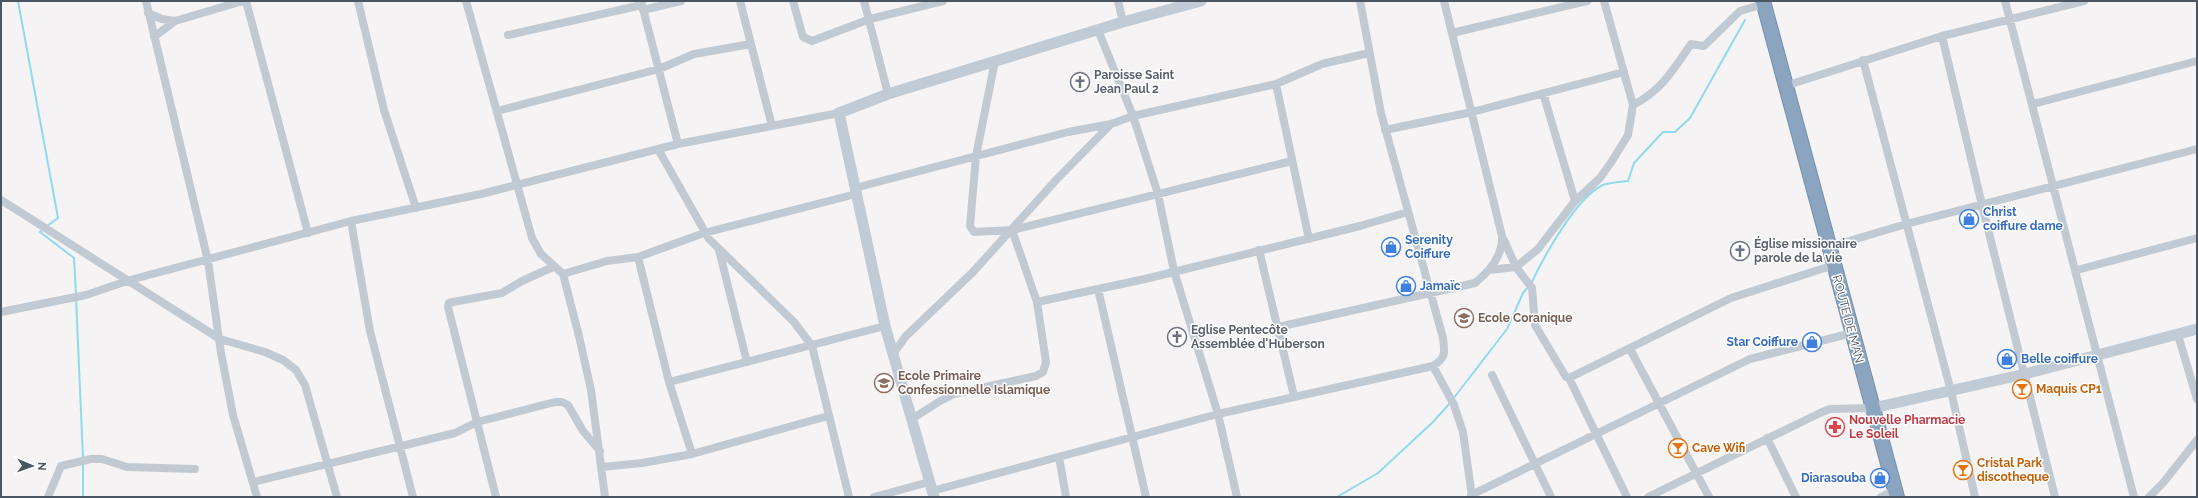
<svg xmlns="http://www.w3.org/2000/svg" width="2198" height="498" font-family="Raleway,sans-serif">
  <rect width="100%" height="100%" fill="#f5f3f3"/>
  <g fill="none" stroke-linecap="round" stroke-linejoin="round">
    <path stroke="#90daee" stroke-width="2" d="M18 1 58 218 47 226
      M44 229 40 232 74 258 76 294
      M1531 284C1543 258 1577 196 1603 185 1610 182 1620 182 1628 181L1634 163 1663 132H1675L1690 118 1745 20
      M76 298 83 458
      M1453 399 1507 329 1523 293 1528 287
      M83 464V497
      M1337 497 1378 473 1433 422 1450 403"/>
    <defs>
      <path id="highway" d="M1763 1 1897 497"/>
    </defs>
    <use href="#highway" stroke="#7690ad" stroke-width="16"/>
    <path stroke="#c1cad2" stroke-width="8" d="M146 1 208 261 221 353 233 415 257 497
      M246 1 308 233
      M358 1 384 110 416 208
      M466 1 532 238 541 254 563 274 579 336 591 390 605 497
      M641 1 678 144
      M740 1 772 126
      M793 1 803 37 812 41 870 19 943 1
      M864 1 888 94
      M1118 1 1123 22
      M1604 1 1633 105
      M2005 1 2134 497
      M643 10 681 1
      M148 13 162 19 175 21 243 1
      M1098 30 1133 116 1158 194 1174 271 1218 414 1237 497
      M1452 33 1587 1
      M508 35 642 5
      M1942 36 1982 205 2055 497
      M154 37 175 21
      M1863 60 1951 391 1975 497
      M995 61 976 156 970 226 974 232 1012 230 1292 161
      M1276 84 1309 239
      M1785 86 1942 36 2084 1
      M1543 93 1575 201
      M2033 104 2197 61
      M497 111 659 69 694 54 751 44
      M1385 130 1472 112 1624 72
      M658 149 709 239 794 322 812 346 849 497
      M855 188 1068 132 1111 124
      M1 200 220 339 265 352 283 360 296 370 305 385 337 497
      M351 221 370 331 413 497
      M1504 240 1516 267 1532 288 1535 325 1566 377 1569 378 1627 497
      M1829 247 1906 224 2197 149
      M719 250 747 362
      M1259 250 1294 396
      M638 257 669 382 692 454
      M1489 270 1516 267 1538 249 1575 201 1600 178 1612 161 1628 135 1633 105C1661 91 1674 69 1691 44L1704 46 1740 11 1764 4
      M2077 270 2197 238
      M563 274 607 261 638 257 704 233 856 194
      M1098 289 1146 497
      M1037 302 1145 279 1360 226 1408 212
      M1 312 86 295 130 280 351 221 481 194 678 144 839 113
      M1278 327 1475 283C1490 271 1503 256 1502 236L1444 1
      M2178 335 2197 399
      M1630 349 1709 497
      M893 354 906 336 973 272 1057 179 1111 124 1133 116 1276 84 1322 64 1369 53
      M1433 366 1454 405 1463 432 1472 497
      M1492 375 1551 497
      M1569 378 1731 298 1834 265
      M669 382 885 326
      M912 419 940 401 954 394 1036 376 1043 372 1046 362 1037 302 1012 230
      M1767 438 1796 497
      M1059 457 1066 497
      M602 467 642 463 692 454 828 416
      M253 482 455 433 477 422 555 402H562L568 405 583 431 600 451
      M932 491 1218 414 1433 366C1446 358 1445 353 1443 338L1381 113 1360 1
      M1471 495 1750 359 1852 333
      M48 497 61 466 91 459H102L127 467 195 469
      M496 497 448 307 449 303 453 302 502 293 522 281 553 267
      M874 497 929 482
      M1648 497 1822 412 1830 409 1873 408
      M1881 497 1895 490
      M2149 497 2163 483 2197 440"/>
    <path stroke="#c1cbd6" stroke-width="11" d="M1873 408 2025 374 2197 329
      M934 497 885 326 839 113 888 94 1123 22 1201 1"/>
    <use href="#highway" stroke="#8ba5c1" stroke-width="14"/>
  </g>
  <defs>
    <symbol id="church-ring" viewBox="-11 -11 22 22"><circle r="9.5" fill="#fff" stroke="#6b7280" stroke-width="1.5"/><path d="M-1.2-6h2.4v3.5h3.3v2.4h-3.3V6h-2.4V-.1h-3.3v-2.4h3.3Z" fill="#6b7280"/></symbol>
    <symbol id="shop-ring" viewBox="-11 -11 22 22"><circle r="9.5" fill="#fff" stroke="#3f7fe0" stroke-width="1.5"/><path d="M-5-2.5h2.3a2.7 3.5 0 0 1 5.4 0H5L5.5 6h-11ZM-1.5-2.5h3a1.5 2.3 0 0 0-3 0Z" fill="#3f7fe0"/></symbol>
    <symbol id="school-ring" viewBox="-11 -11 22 22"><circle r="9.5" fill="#fff" stroke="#8d6e63" stroke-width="1.5"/><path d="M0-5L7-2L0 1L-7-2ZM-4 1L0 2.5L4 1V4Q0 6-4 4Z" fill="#8d6e63"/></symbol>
    <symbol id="bar-ring" viewBox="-11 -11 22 22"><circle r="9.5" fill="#fff" stroke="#e8710a" stroke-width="1.5"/><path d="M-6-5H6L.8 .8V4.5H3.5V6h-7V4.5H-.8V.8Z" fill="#e8710a"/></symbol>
    <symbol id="pharmacy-ring" viewBox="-11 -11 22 22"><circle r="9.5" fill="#fff" stroke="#e0444e" stroke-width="1.5"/><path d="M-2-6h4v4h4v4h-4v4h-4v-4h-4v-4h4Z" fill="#e0444e"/></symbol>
  </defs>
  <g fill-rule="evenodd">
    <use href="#church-ring" x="1069" y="71" width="22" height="22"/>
    <use href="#shop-ring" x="1958" y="208" width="22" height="22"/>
    <use href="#shop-ring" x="1380" y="236" width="22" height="22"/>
    <use href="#church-ring" x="1729" y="240" width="22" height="22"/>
    <use href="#shop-ring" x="1395" y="275" width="22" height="22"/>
    <use href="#school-ring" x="1453" y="307" width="22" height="22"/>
    <use href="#church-ring" x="1166" y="326" width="22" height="22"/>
    <use href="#shop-ring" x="1801" y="331" width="22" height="22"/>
    <use href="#shop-ring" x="1996" y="348" width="22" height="22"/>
    <use href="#school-ring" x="873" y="372" width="22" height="22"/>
    <use href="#bar-ring" x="2011" y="378" width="22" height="22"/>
    <use href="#pharmacy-ring" x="1824" y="416" width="22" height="22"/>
    <use href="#bar-ring" x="1667" y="437" width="22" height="22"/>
    <use href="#bar-ring" x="1952" y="459" width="22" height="22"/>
    <use href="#shop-ring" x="1869" y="467" width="22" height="22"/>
  </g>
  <g text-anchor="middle" stroke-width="3" stroke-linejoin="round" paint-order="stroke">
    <g font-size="12" font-weight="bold" fill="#5b616d" stroke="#fff" text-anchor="start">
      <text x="1094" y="79">Paroisse Saint<tspan x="1094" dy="14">Jean Paul 2</tspan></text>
      <text x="1754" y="248">Église missionaire<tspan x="1754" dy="14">parole de la vie</tspan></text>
      <text x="1191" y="334">Eglise Pentecôte<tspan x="1191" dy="14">Assemblée d'Huberson</tspan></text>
    </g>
    <g font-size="12" font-weight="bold" fill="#366cbe" stroke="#fff" text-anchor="start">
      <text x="1983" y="216">Christ<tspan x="1983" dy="14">coiffure dame</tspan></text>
      <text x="1405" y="244">Serenity<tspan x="1405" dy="14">Coiffure</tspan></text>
      <text x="1420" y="290">Jamaïc</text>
      <text x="1798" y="346" text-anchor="end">Star Coiffure</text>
      <text x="2021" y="363">Belle coiffure</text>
      <text x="1866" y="482" text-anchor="end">Diarasouba</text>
    </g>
    <g font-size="12" font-weight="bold" fill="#785e54" stroke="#fff" text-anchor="start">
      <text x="1478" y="322">Ecole Coranique</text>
      <text x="898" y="380">Ecole Primaire<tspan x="898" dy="14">Confessionnelle Islamique</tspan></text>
    </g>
    <g font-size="12" fill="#4a5661" stroke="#fff">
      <text transform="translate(1848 319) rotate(75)" y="4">ROUTE DE MAN</text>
    </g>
    <g font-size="12" font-weight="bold" fill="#c56008" stroke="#fff" text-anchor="start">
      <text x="2036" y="393">Maquis CP1</text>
      <text x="1692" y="452">Cave Wifi</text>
      <text x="1977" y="467">Cristal Park<tspan x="1977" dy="14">discotheque</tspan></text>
    </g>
    <g font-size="12" font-weight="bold" fill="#be3a42" stroke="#fff" text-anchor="start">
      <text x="1849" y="424">Nouvelle Pharmacie<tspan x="1849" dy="14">Le Soleil</tspan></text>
    </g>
  </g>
  <rect width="2198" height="498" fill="none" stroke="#4a5661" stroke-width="4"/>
  <g transform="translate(32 466) rotate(92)" stroke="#ffffff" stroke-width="3" paint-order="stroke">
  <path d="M0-3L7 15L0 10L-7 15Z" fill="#4a5661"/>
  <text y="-6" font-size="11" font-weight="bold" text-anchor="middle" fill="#4a5661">N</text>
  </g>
</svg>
